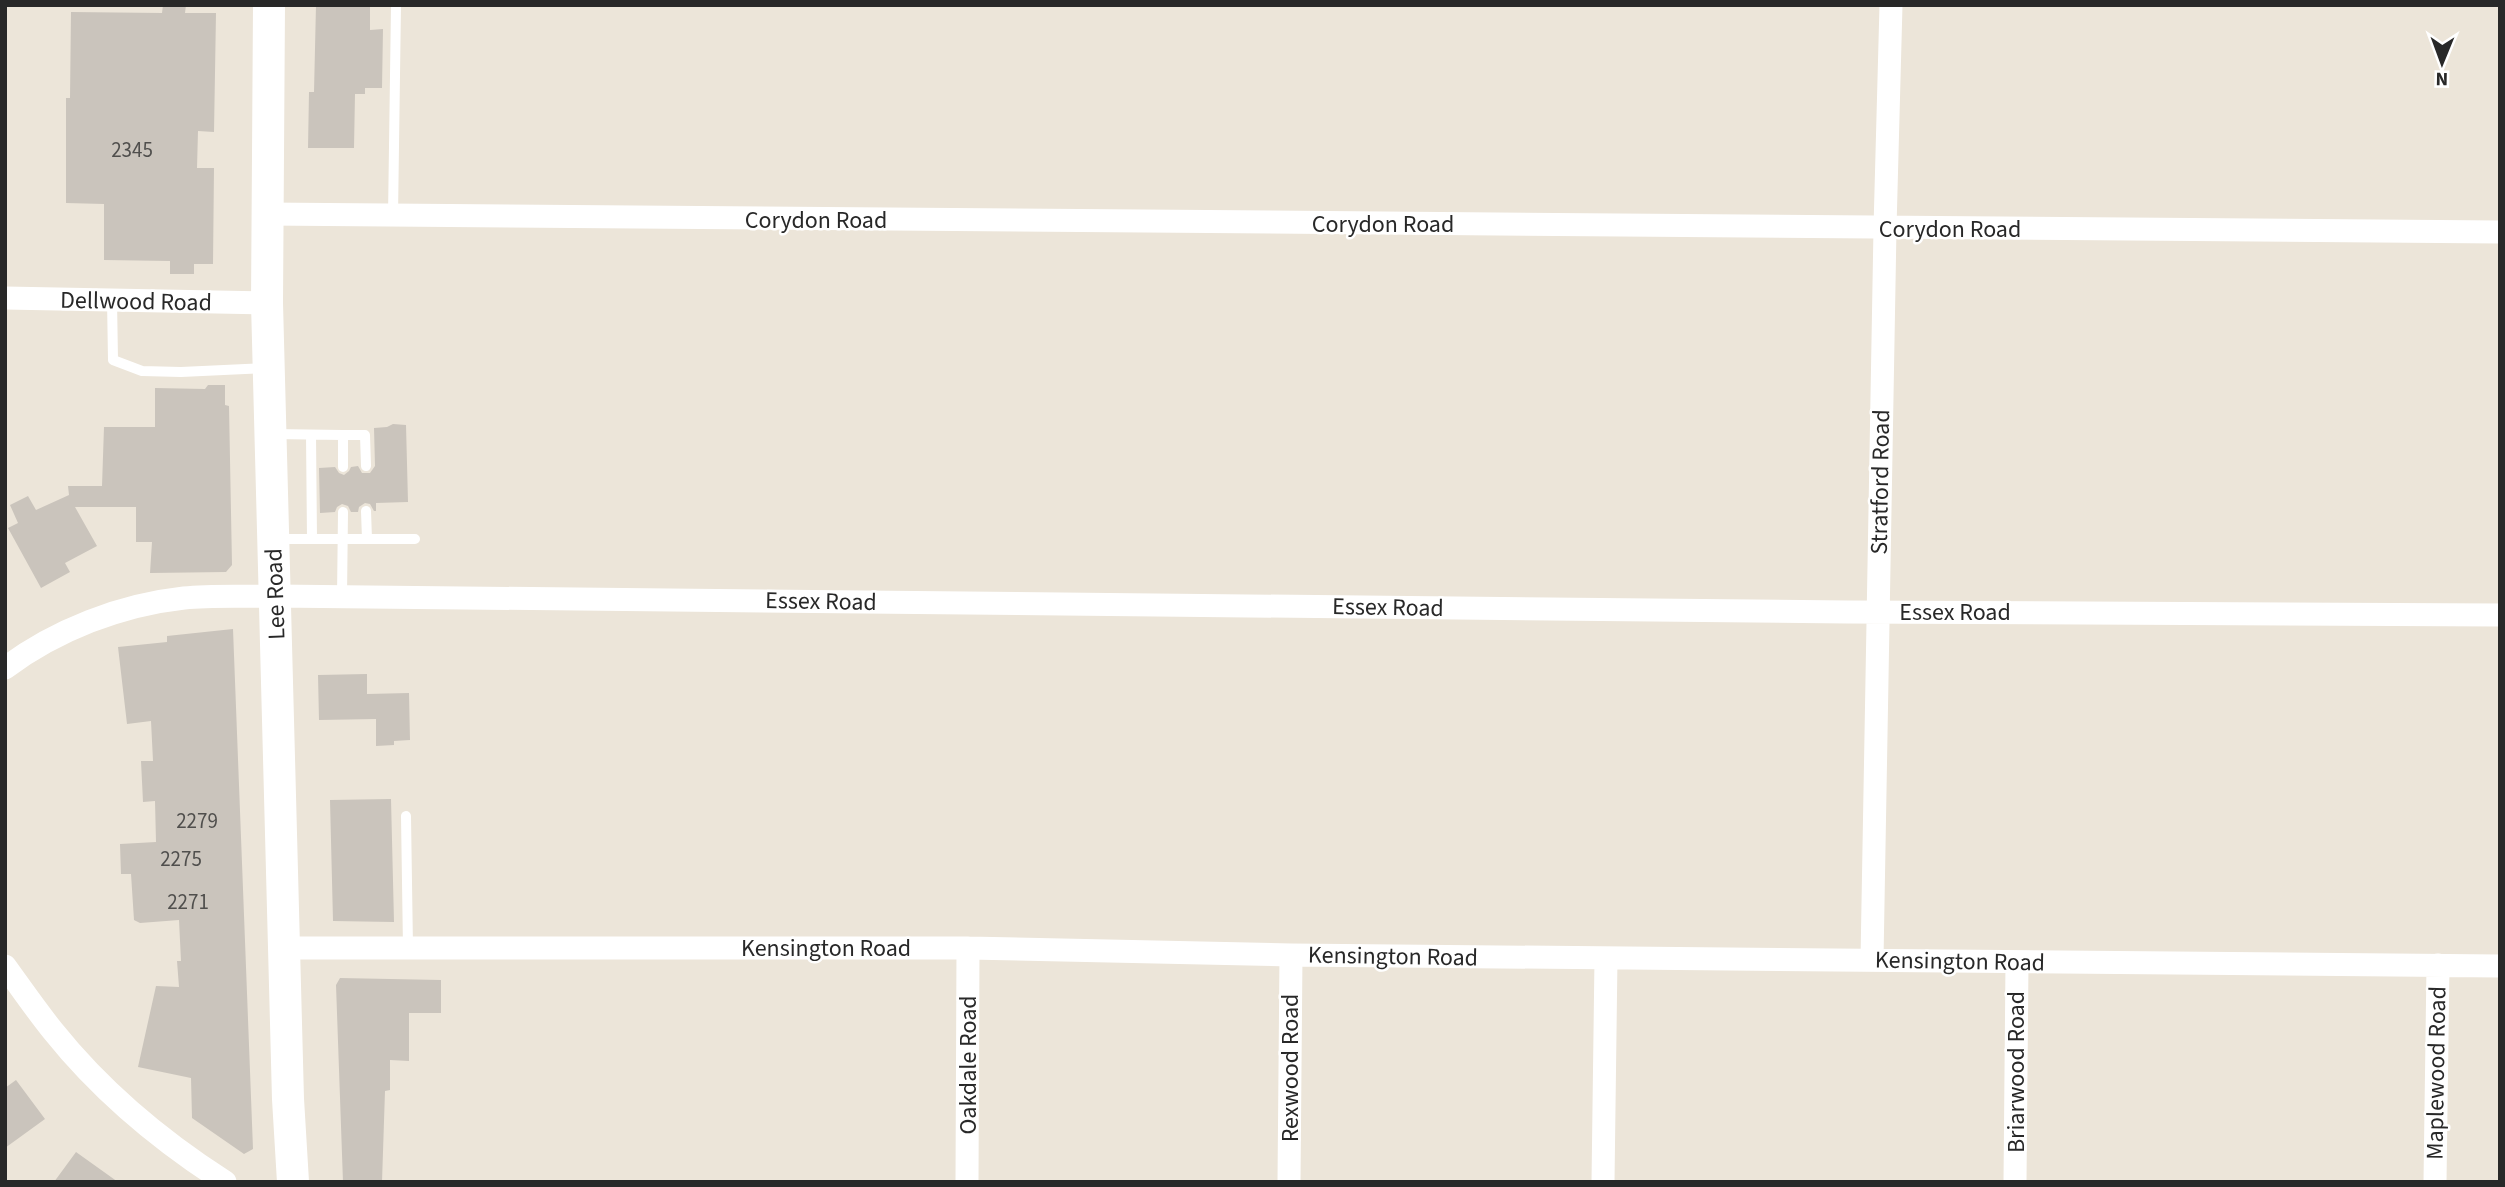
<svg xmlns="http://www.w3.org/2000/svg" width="2505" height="1187" font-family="'Source Sans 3',sans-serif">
  <rect width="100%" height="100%" fill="#ece5d9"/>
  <path fill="#cac4bc" d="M163 5H186L185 13H216L214 132 198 131 197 168H214L213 264H194V274H170V261L104 260V204L66 203V98H70L71 12 162 13Z
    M316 5H370V30L383 29 382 88H365V94H355L354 148H308L309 92H314Z
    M208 385H225V405L229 406 232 565 226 572 150 573 152 542H136V507H75L97 546 65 563 70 572 41 588 8 528 18 523 10 505 28 496 36 510 69 495 68 486H102L104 427H155V388L205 389Z
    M393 424 406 425 408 502 376 503V511H374L370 504 365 503 359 507 358 512H351L348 506 342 504 337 507 335 512 320 513 319 468 335 467 339 473 344 475 349 471 351 467 358 466 362 473H370L375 466 374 428 387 427Z
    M233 629 253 1149 244 1154 192 1118 191 1078 138 1067 156 986 179 987 177 961H181L179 920 140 923 134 920 131 874H121L120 844 156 842 155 801 143 802 141 761H153L151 721 127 724 118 647 167 642V636Z
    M367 674V694L409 693 410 740 394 741V745L376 746V719L319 720 318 675Z
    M391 799 394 922 333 921 330 800Z
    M340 978 441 980V1013H409V1061L390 1060V1090L385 1091 382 1182H343L336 985Z
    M16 1080 45 1119 5 1148V1088Z
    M76 1152 118 1182H54Z"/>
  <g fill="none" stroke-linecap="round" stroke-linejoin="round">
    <path stroke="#fff" stroke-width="10" d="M393 216 396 5
      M112 300 113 360 142 371 181 372 266 368
      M273 434 343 435V467
      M311 435 312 539
      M343 435H365L366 466
      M366 511 367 539
      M278 539H415
      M342 596 343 512
      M406 816 408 948"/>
    <path stroke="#fff" stroke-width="23" d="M266 214 2500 232
      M5 298 267 303
      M5 668C56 630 120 605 184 598 214 595 245 597 275 596L1848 612 2500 615
      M286 948H968L1291 955 2500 966
      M1872 960 1885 228 1891 5
      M5 966C21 988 36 1010 53 1031 101 1091 161 1141 225 1182
      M967 1182 968 948
      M1289 1182 1291 955
      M1603 1182 1606 958
      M2015 1182 2017 962
      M2435 1182 2438 965"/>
    <path stroke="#fff" stroke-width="32" d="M269 5 267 303 288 1099 293 1182"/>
  </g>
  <g text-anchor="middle" stroke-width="5" stroke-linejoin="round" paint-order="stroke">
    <g font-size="21" fill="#504f4d">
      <text x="132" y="157">2345</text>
      <text x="197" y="828">2279</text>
      <text x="181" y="866">2275</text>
      <text x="188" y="909">2271</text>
    </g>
    <g font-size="24" fill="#282828" stroke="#fff">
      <text x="816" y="228">Corydon Road</text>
      <text x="1383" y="232">Corydon Road</text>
      <text x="1950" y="237">Corydon Road</text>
      <text transform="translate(136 301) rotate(1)" y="8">Dellwood Road</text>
      <text transform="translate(1880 482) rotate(-89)" y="8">Stratford Road</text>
      <text transform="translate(275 594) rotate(-92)" y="8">Lee Road</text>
      <text transform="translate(821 601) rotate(1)" y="8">Essex Road</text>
      <text transform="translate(1388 607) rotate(1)" y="8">Essex Road</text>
      <text x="1955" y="620">Essex Road</text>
      <text x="826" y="956">Kensington Road</text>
      <text transform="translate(1393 956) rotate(1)" y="8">Kensington Road</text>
      <text transform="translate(1960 961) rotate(1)" y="8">Kensington Road</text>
      <text transform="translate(968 1065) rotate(-90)" y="8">Oakdale Road</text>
      <text transform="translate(1290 1068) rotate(-90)" y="8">Rexwood Road</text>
      <text transform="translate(2016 1072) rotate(-90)" y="8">Briarwood Road</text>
      <text transform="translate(2436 1073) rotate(-89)" y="8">Maplewood Road</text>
    </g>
  </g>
  <rect width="2505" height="1187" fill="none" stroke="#282828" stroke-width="14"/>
  <g transform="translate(2442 63) rotate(181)" stroke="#ffffff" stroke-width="5" paint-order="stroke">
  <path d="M0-5L12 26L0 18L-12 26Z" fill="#282828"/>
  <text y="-10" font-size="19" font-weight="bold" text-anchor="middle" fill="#282828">N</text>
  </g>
</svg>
